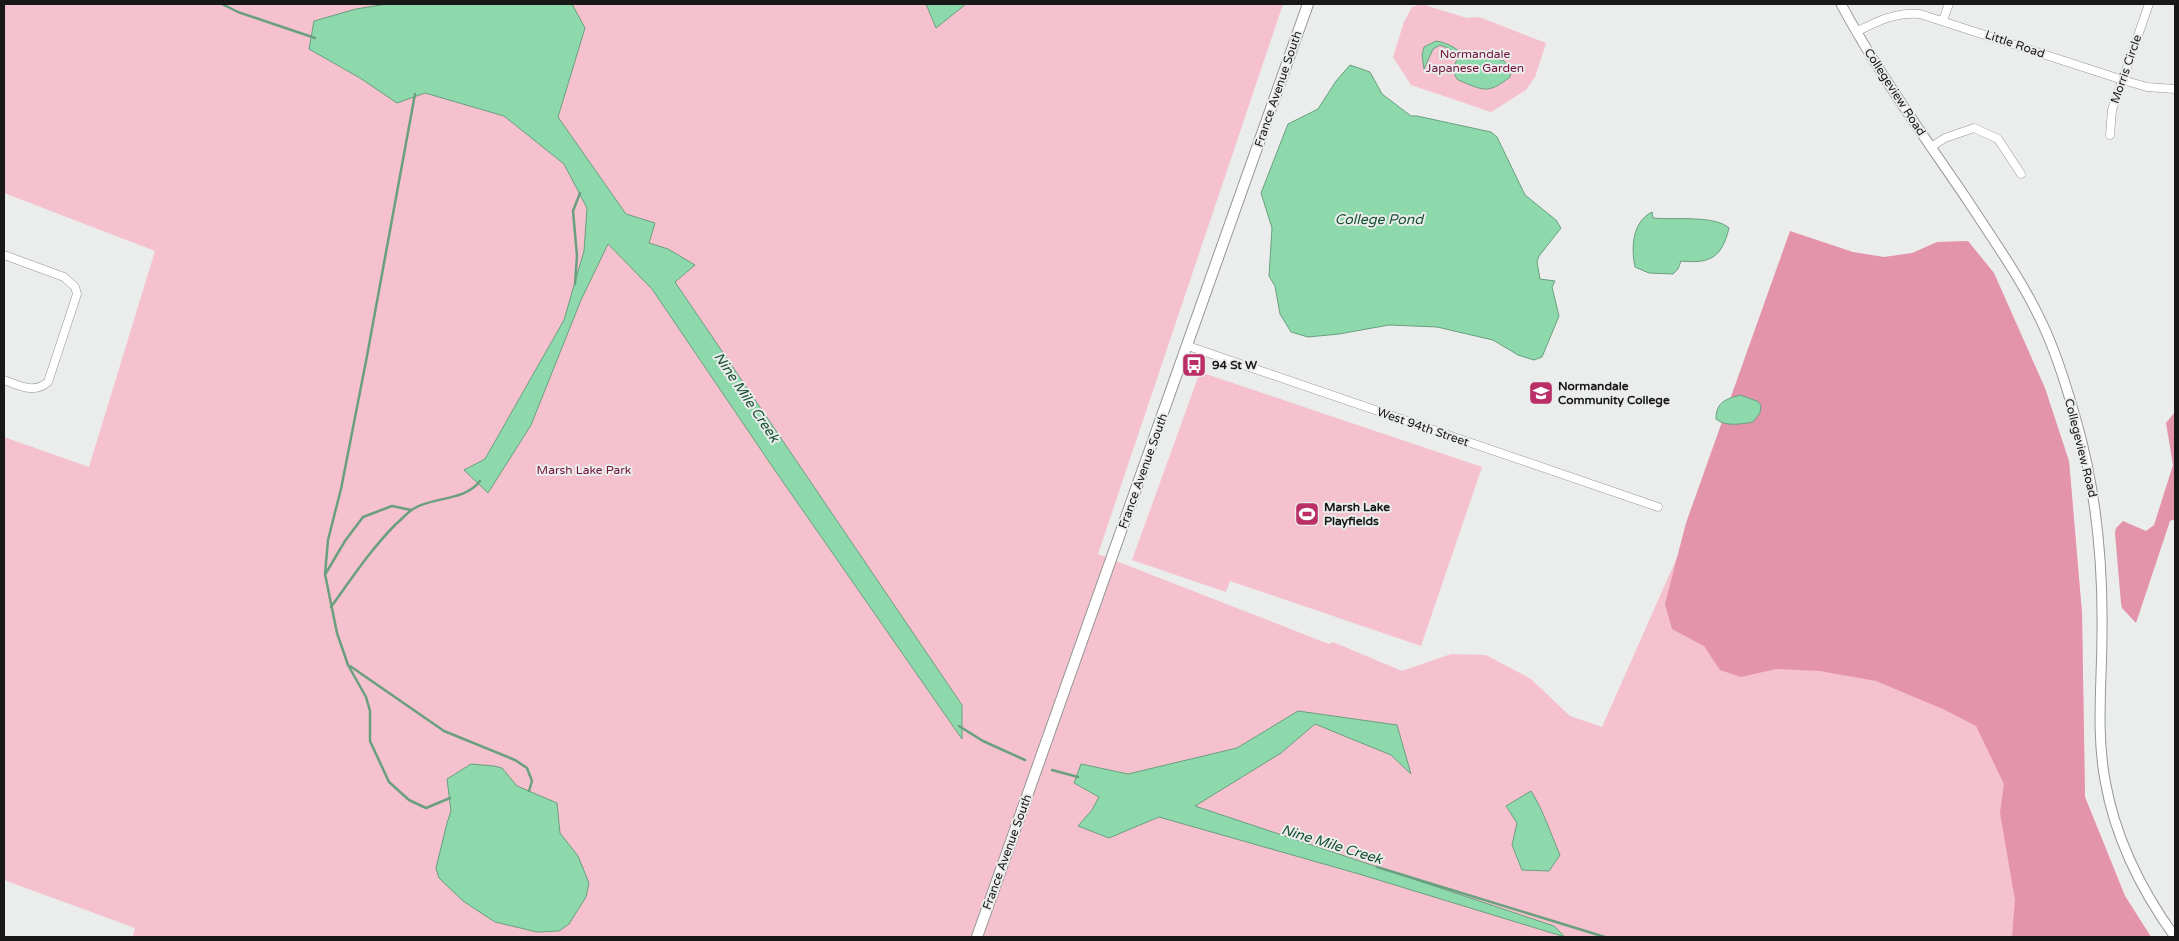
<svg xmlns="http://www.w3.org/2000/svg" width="2179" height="941" font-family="'Varela Round',sans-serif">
  <rect width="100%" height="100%" fill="#eaedeb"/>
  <path fill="#f5c1ce" d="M4 4H1283L1098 554 1329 644 1333 642 1402 671 1451 654 1486 655 1531 679 1570 716 1602 727 1690 528 2034 444 2069 461 2082 613 2085 797 2125 896 2151 937H133L135 928 4 880V437L89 467 155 251 4 193Z
    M1421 4 1467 18 1479 17 1546 43 1535 77 1526 90 1491 112 1411 85 1393 57 1404 22 1412 7Z
    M1200 372 1482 467 1421 646 1230 581 1226 592 1132 560Z"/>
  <path fill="#e393aa" d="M1790 231 1853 252 1884 257 1912 253 1937 242 1968 241 1994 273 2045 388 2069 461 2082 613 2085 797 2125 896 2151 937H2012L2015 900 2000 813 2004 784 1976 726 1943 709 1876 681 1820 671 1776 669 1741 677 1720 670 1704 646 1672 629 1665 604 1686 523Z
    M2175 412V519L2170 521 2136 623 2122 608 2121 603 2115 533 2116 528 2123 521 2146 531 2154 525 2173 465 2166 423Z"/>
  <path fill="#8dd9ac" stroke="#6a9f7f" d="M387 4H572L585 28 558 117 626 214 655 223 649 243 668 249 695 265 675 282 962 705V739L774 469 652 289 608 244 581 300 531 425 488 493 464 470 485 459 564 320 584 251 587 208 564 164 504 116 425 93 397 103 360 78 309 49 314 21 356 9Z
    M926 4H966L936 28Z
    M1436 41C1449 43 1460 50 1467 60L1471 58 1473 51 1481 53 1484 58 1487 56 1504 61 1511 69 1510 77C1487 95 1483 90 1458 80 1452 73 1453 65 1458 59 1454 50 1448 48 1440 45L1433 49 1424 69 1422 55 1424 47Z
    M1350 65 1370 72 1382 94 1411 116H1417L1491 132 1497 137 1525 195 1556 220 1561 228 1539 256 1537 262 1540 279 1555 281 1552 287 1559 316 1542 357 1534 360 1518 355 1493 340 1437 327 1389 325 1339 334 1308 337 1291 332 1280 314 1275 286 1269 276 1272 228 1261 193 1288 124 1318 109 1336 81Z
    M1652 212 1653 218C1673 220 1715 215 1729 228 1722 257 1711 264 1681 261L1678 269 1673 274 1649 273 1635 267C1631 248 1632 222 1652 212Z
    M1740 395 1757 401 1761 405 1760 413 1753 422C1741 424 1726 427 1716 419 1716 402 1726 399 1740 395Z
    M1298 711 1397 725 1411 774 1391 755 1315 724 1281 753 1195 806 1554 926 1565 937 1359 874 1159 817 1109 838 1078 826 1092 810 1099 797 1074 783 1081 764 1128 774 1237 748Z
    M471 764 494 766 502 768 517 786 557 803 560 833 578 856 589 883 586 897 569 924 559 931 537 932 495 922 463 901 439 878 436 868 447 823 451 811 447 779Z
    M1531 791C1544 812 1550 832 1560 855L1549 871 1522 870 1512 845 1517 823 1506 806Z"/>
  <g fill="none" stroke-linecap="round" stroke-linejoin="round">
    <path stroke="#6a9f7f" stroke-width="2.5" d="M222 4 238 12 315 38
      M415 94 367 356 341 489 328 540 325 574 337 633 348 665 366 697 370 711V741L389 782 409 800 426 808 450 798
      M575 284 577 256 573 211 580 193
      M326 573 345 541 363 517 392 506 411 510
      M331 607C352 578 371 549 396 524 402 519 407 513 413 509 433 496 464 502 480 481
      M350 666 444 731 515 760 527 768 532 781 529 791
      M959 726 983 741 1025 760
      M1052 770 1078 777
      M1377 867 1605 937"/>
    <defs>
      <path id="minor" d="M1943 20 1949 4
        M1856 32C1878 21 1895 12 1920 14L2126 81 2147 87 2175 89
        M2110 135 2112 110 2149 4
        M1931 147 1945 138 1974 128 1998 139 2021 174
        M4 255 64 277 75 287 77 294 48 382C34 394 20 386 4 380
        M1188 346 1658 507"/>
      <path id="tertiary" d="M1841 4C1878 73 1924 136 1968 201 1994 241 2022 280 2042 323 2057 354 2067 388 2076 420 2096 489 2103 561 2102 632 2102 682 2096 731 2105 780 2115 838 2141 890 2175 937"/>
      <path id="secondary" d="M977 937 1308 4"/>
    </defs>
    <use href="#minor" stroke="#949795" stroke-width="9"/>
    <use href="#tertiary" stroke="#949795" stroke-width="11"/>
    <use href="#secondary" stroke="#949795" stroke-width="12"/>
    <use href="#minor" stroke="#fff" stroke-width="8"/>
    <use href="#tertiary" stroke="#fff" stroke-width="9"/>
    <use href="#secondary" stroke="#fff" stroke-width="10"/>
  </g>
  <defs>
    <symbol id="bus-square" viewBox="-11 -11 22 22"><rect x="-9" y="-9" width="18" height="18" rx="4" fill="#bb2f67" stroke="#eaedeb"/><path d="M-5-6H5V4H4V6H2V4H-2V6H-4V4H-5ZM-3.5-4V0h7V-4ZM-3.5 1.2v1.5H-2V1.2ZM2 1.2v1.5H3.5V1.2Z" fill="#fff"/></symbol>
    <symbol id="university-square" viewBox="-11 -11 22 22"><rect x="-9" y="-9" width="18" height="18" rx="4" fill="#bb2f67" stroke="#eaedeb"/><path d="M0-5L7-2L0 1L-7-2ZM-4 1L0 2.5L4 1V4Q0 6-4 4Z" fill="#fff"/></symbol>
    <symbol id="stadium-square" viewBox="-11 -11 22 22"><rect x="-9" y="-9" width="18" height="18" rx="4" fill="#bb2f67" stroke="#eaedeb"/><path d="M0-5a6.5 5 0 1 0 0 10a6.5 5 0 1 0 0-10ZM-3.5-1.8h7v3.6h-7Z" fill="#fff"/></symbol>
  </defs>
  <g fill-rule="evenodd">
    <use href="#bus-square" x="1180" y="351" width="28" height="28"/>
    <use href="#university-square" x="1527" y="379" width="28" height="28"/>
    <use href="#stadium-square" x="1293" y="500" width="28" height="28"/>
  </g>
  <g text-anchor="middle" stroke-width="4" stroke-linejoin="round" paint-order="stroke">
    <g font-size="12" fill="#171817" stroke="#eaedeb">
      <text transform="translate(2015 44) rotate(19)" y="4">Little Road</text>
      <text transform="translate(2126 69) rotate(-71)" y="4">Morris Circle</text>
      <text transform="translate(1278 89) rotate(-71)" y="4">France Avenue South</text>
      <text transform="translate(1895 92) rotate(57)" y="4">Collegeview Road</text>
      <text transform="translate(1423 427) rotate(19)" y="4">West 94th Street</text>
      <text transform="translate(2081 448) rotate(76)" y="4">Collegeview Road</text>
      <text transform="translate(1143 471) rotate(-70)" y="4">France Avenue South</text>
      <text transform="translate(1007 852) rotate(-70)" y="4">France Avenue South</text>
    </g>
    <g font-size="12" fill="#72153c" stroke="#eaedeb">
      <text x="1475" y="58">Normandale<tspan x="1475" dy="14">Japanese Garden</tspan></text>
      <text x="584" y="474">Marsh Lake Park</text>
    </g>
    <g font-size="12" font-weight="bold" fill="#171817" stroke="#eaedeb" text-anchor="start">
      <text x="1212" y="369">94 St W</text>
      <text x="1558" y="390">Normandale<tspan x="1558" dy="14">Community College</tspan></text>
      <text x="1324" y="511">Marsh Lake<tspan x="1324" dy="14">Playfields</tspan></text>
    </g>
    <g font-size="14" font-style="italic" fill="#195235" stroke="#eaedeb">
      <text x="1379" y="224">College Pond</text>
      <text transform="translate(747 397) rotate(56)" y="5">Nine Mile Creek</text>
      <text transform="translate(1332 844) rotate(17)" y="5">Nine Mile Creek</text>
    </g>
  </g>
  <rect width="2179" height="941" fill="none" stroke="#171817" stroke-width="10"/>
</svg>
